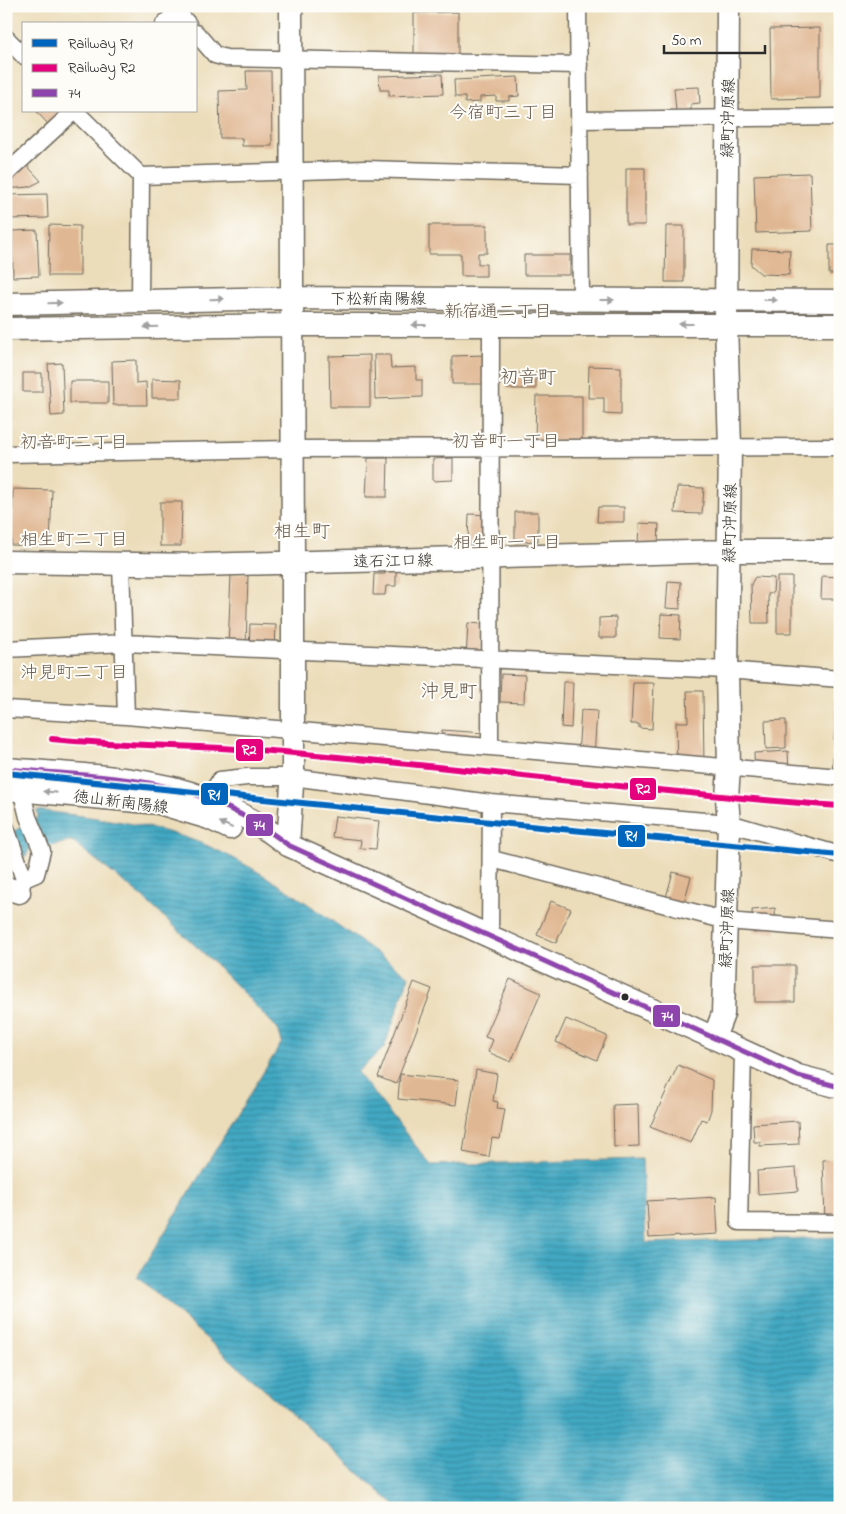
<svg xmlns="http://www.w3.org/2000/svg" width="846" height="1514" font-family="'Indie Flower','Klee One',sans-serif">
  <defs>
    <pattern id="water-rules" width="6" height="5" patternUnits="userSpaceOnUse" patternTransform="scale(1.25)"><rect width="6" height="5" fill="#42a8c2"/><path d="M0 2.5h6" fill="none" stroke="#37899e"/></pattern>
  </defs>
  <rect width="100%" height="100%" fill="#fdfcf7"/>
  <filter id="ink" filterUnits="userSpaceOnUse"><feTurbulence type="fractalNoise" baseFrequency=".02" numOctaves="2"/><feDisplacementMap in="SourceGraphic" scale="10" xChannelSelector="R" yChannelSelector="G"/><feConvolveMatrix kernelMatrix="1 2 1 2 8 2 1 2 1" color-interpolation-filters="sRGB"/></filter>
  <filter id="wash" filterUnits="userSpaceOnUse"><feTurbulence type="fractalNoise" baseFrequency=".0096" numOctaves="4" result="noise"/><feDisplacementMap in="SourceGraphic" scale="20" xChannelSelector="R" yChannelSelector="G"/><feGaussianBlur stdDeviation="1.12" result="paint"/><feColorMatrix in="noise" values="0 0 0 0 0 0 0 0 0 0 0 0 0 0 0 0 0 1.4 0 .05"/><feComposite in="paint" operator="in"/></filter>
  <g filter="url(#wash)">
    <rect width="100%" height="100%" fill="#ecddba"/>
    <path fill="url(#water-rules)" stroke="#366a76" d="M37 810C95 818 154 823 208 846 277 876 347 933 409 976L384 1048 357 1072 431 1165 642 1159 646 1243 840 1237V1508H398L137 1277 282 1042 278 1029 211 960 141 896 72 841 51 846H31L26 856 6 862C6 830 11 833 38 818Z"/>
    <g id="blocks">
      <path fill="#e0b793" d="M458 12V54H414V13Z
        M820 28V98L771 99 770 29Z
        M246 71H271L272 146H242V138H220L219 91 247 90Z
        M442 74 443 94 389 96V90H380L379 76Z
        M518 77 519 96 509 97V101H496V96L480 97V102L465 103V97H455L454 80Z
        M699 87 700 103 691 104V110L676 111 674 88Z
        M36 111H55L59 114 48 124Z
        M22 160 41 181 29 187 6 189V174Z
        M626 168H645V225H626Z
        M810 173 812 231 756 233 754 175Z
        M47 194 48 218 9 219 8 195Z
        M49 225 80 226V276H48Z
        M429 225H487V253H478V264H486V276H461V254H429Z
        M666 226H684V282H665Z
        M37 230 39 276 13 277 12 231Z
        M829 245H840V274H829Z
        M752 249 790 250 789 275 761 274 751 265Z
        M524 255H570V275H524Z
        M370 355V407H330L329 356Z
        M374 355H390L391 368 416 367V380H422V397L375 399Z
        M485 355V384H452V356Z
        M136 360V383L146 382 147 405H113L112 361Z
        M62 363 64 415 51 416 48 364Z
        M589 366 621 367V415L604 414V398H588Z
        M23 373H42V392H23Z
        M507 373H536V389H507Z
        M152 379 181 380V398H152Z
        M70 381H108V403H70Z
        M536 396H582V441H535Z
        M368 458H388L387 497H366Z
        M453 458V480L433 481V459Z
        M677 487 704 488 702 514 675 513Z
        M13 489 52 490 50 546 11 545Z
        M160 502H182L181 546H160Z
        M598 507H624V522H597Z
        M515 512H538V541L515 542Z
        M469 514 487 515 486 544 468 543Z
        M639 523 659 524 658 544H638Z
        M385 570 396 571V586H386L385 595H373L374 574H385Z
        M231 574H248L246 648 228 647Z
        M822 576 840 577V599H821Z
        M755 577 774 578 773 593 768 594 769 623H752L751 584Z
        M777 577H792V633H777Z
        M668 581 681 582 680 609 666 608Z
        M661 614 681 615 680 639 660 638Z
        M616 617V638H599V618Z
        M468 623 483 624 481 660 466 659Z
        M250 624 276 625 275 650H249Z
        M501 674 525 675 524 703 500 702Z
        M563 682H573L571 728 561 727Z
        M633 683H654L652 729 639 728V724H631Z
        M687 691H703L704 767 677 768 676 722H688Z
        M836 701 840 702V778L832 777Z
        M581 710 597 711 594 757 578 756Z
        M786 720V748L766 749 765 721Z
        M442 730 484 733 483 750 440 747Z
        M788 751 789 773 755 775 754 753Z
        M335 816 379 821 376 849 360 848 361 840 332 837Z
        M673 872 691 877 681 913 663 908Z
        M551 901 571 909 556 943 537 935Z
        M775 908 776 932 753 933 752 910Z
        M755 965H795V1002H755Z
        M510 979 541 993 511 1062 488 1052 493 1040 485 1037Z
        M414 982 432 989 396 1084 378 1077Z
        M566 1019 607 1036 597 1060 556 1042Z
        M678 1065 712 1080 711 1110 707 1121 701 1119 691 1143 650 1127Z
        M476 1070 497 1074 493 1101 498 1102 497 1108 505 1109 500 1139 492 1138 489 1157 463 1152Z
        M400 1074 459 1080 456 1105 398 1099Z
        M638 1104 639 1146 614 1147 613 1105Z
        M798 1121 799 1144 760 1146V1142H754L753 1124Z
        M840 1159V1223H825L823 1160Z
        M796 1168 798 1191 758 1194 757 1171Z
        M716 1197 718 1234 649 1238 647 1201Z"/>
    </g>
  </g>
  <g filter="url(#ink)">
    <use href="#blocks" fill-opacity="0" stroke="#6f695d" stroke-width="1"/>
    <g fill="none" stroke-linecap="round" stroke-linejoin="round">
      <defs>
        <path id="street" d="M172 6 188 24
          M578 6 581 300
          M164 24 177 12
          M196 33 215 55 226 58 579 65
          M6 38 24 56
          M75 111 141 176 140 301
          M579 120 840 117
          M6 174 74 111
          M141 176 365 169 580 175
          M6 454 293 449 840 447
          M121 564 126 716
          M6 649 125 643 727 670 840 679
          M6 709 126 716 840 777
          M490 747 491 326
          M21 789 28 817 42 851 36 874 24 879
          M207 800 220 780 247 777H292L491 803 729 823 840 855
          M6 828 24 879 21 887
          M492 859 727 921 840 930
          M490 937 491 803
          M743 1051 739 1222 840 1223"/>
        <path id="secondary" d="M6 304 291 298 840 301
          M6 329 292 325H840
          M6 562 200 565 728 551H840
          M6 769C54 773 108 775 154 784 202 792 251 816 288 845L798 1076 840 1087
          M6 789 159 803 209 818 230 828
          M288 845 293 770V561L291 6
          M6 888 19 892
          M714 1038 723 1014 729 823 727 798 729 767 727 670 730 446 726 324 728 6"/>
      </defs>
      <use href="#street" stroke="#6f695d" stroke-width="19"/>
      <use href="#secondary" stroke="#6f695d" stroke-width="25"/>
      <use href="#street" stroke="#fff" stroke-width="16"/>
      <use href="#secondary" stroke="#fff" stroke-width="22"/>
      <defs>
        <path id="bus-1" d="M6 769C54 773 108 775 154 784 202 792 251 816 288 845L798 1076 840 1087"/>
      </defs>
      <use href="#bus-1" stroke="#fdfcf7" stroke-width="9"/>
      <use href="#bus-1" stroke="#8e44ad" stroke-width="5"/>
      <defs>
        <path id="rail-1" d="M6 773 540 827 840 855"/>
        <path id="rail-2" d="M52 739C133 747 214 745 294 753 476 769 657 793 840 806"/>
      </defs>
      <use href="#rail-1" stroke="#fdfcf7" stroke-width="10"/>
      <use href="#rail-2" stroke="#fdfcf7" stroke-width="10"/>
      <use href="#rail-1" stroke="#0065bd" stroke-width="6"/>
      <use href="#rail-2" stroke="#e5007d" stroke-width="6"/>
    </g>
    <defs><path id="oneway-solid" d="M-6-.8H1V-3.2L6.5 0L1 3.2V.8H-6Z" transform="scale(1.25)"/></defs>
    <g fill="#a0a0a0">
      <use href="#oneway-solid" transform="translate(217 299) rotate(-1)"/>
      <use href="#oneway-solid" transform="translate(607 300)"/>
      <use href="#oneway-solid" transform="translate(770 300) rotate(1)"/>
      <use href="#oneway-solid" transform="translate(55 303) rotate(-1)"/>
      <use href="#oneway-solid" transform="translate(686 324) rotate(180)"/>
      <use href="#oneway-solid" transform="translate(419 325) rotate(-180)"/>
      <use href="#oneway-solid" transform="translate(151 327) rotate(179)"/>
      <use href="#oneway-solid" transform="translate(50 792) rotate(-174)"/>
      <use href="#oneway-solid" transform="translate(226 825) rotate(-155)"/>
    </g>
  </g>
  <circle fill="#2b2b2b" stroke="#fdfcf7" stroke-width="2" cx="625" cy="997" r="4.5"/>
  <g text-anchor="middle" stroke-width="4" stroke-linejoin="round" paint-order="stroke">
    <g font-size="16" fill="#2b2b2b" stroke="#fdfcf7">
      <text transform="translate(727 118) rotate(-89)" y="6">緑町沖原線</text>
      <text x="378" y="304">下松新南陽線</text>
      <text transform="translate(729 523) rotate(-89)" y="6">緑町沖原線</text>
      <text transform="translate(393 560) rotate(-1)" y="6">遠石江口線</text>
      <text transform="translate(121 801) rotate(7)" y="6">徳山新南陽線</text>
      <text transform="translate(726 928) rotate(-88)" y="6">緑町沖原線</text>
    </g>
    <g font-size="18" fill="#6a5c4f" stroke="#fdfcf7">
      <text x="503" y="118">今宿町三丁目</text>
      <text x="498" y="317">新宿通二丁目</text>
      <text x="506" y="447">初音町一丁目</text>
      <text x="74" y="448">初音町二丁目</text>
      <text x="74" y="545">相生町二丁目</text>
      <text x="507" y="548">相生町一丁目</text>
      <text x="74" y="678">沖見町二丁目</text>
    </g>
    <g font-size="19" fill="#6a5c4f" stroke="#fdfcf7">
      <text x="528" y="383">初音町</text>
      <text x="302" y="537">相生町</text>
      <text x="449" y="697">沖見町</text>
    </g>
  </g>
  <g stroke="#fdfcf7" stroke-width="2">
    <rect x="235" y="738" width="29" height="24" rx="5" fill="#e5007d"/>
    <rect x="629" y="777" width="28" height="24" rx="5" fill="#e5007d"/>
    <rect x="200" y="782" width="29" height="24" rx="5" fill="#0065bd"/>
    <rect x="245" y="813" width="29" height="24" rx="5" fill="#8e44ad"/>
    <rect x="617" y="824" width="29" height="24" rx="5" fill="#0065bd"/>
    <rect x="652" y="1004" width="29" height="24" rx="5" fill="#8e44ad"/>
  </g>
  <g font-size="14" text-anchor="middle" font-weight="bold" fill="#fff">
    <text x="249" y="754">R2</text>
    <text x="643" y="793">R2</text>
    <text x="214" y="799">R1</text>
    <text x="259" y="830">74</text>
    <text x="631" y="840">R1</text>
    <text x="667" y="1021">74</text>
  </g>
  <rect width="846" height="1514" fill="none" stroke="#fdfcf7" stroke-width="25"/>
  <rect x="22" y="22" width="175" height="90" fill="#fdfcf7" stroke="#a9a8a5"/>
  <rect x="32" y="39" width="25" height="8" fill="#0065bd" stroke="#a9a8a5"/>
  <text x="68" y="48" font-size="15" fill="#2b2b2b">Railway R1</text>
  <rect x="32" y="64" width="25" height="8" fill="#e5007d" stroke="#a9a8a5"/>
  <text x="68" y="72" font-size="15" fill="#2b2b2b">Railway R2</text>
  <rect x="32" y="89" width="25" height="8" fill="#8e44ad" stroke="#a9a8a5"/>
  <text x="68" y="98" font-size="15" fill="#2b2b2b">74</text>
  <path d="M664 45v8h101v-8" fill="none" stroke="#2b2b2b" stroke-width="2.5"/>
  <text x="671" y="45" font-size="15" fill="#2b2b2b" stroke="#fdfcf7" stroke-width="4" paint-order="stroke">50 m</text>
</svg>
